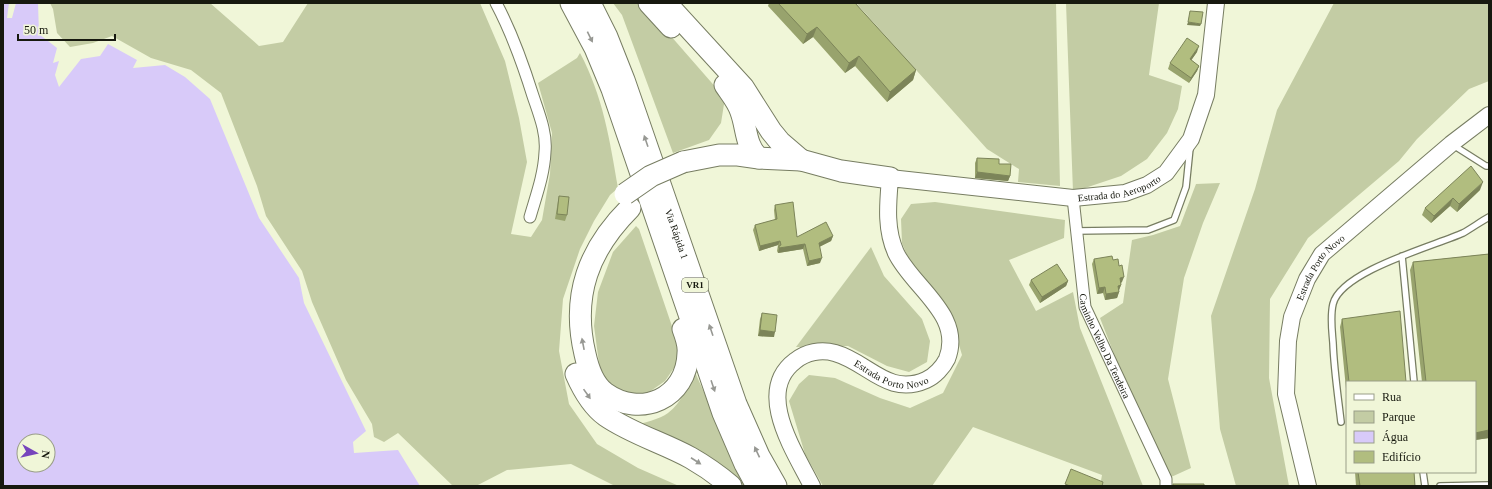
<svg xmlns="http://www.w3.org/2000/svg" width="1492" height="489" font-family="'Times New Roman',serif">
  <rect width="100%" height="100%" fill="#f0f6d8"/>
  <path fill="#c3cca4" d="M50 3H210L259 46 283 42 308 3H480L505 61 519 118 527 162 511 234 531 237 542 220 550 174 552 133 538 83 577 58 580 53C603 96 610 141 618 188L610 195 594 221 580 249 563 299 559 351 569 404 597 444 638 468 679 486H615L571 464 507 470 476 486H453L398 433 384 442 374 437 372 424 346 380 312 302 302 271 266 216 257 186 221 93 191 70 151 58 112 36 93 43 70 47 57 33 53 9Z
    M613 3H642L725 98 721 123 709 140 673 153 622 15Z
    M856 3H1056L1060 186 1018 182 1019 169 987 149Z
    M1066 3H1159L1149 75 1182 86 1178 109 1167 133 1147 159 1121 176 1073 192Z
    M1334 3H1489V81L1469 89 1417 139 1399 161 1308 238 1270 299 1269 378 1289 486H1236L1220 429 1211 316 1255 189 1277 110Z
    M1220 183 1203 223 1184 278 1168 379 1191 468 1169 478 1132 400 1100 318 1123 303 1132 240 1153 235 1180 226 1196 184Z
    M935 202 1065 220 1064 238 1009 260 1036 311 1073 292 1080 328 1143 486H1100L1102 475 973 427 932 486H823L805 454 789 401 799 384 809 375 835 378 880 398 910 408 943 393 962 355 949 311 913 270 902 243 901 219 911 204Z
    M636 226 639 229 677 341 678 362 665 381 645 395 624 397 611 389 600 371 594 326 598 292 613 252Z
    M871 247 884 276 922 319 930 341 927 362 909 372 887 366 848 346 796 347Z
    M694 370 746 486H740L632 426C643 423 660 419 668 413 682 402 688 386 694 370Z"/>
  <path fill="#d8caf9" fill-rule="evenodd" d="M3 3H9L7 18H12L16 3H38L39 34 57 48 53 63 59 61 55 75 59 87 81 59 100 56 108 44 137 60 133 68 165 65 185 77 210 99 259 218 299 278 304 303 366 431 353 442 354 453 398 450 420 486H3ZM24 441H48V465H24Z"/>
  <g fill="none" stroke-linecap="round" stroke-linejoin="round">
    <defs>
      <path id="lane" d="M1453 145 1486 166H1489
        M1076 231 1148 230 1174 220 1186 187 1190 148
        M1402 256 1414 382
        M1341 422C1338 396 1334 370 1333 343 1332 330 1330 317 1333 304 1341 271 1434 246 1463 233 1472 228 1480 222 1489 217
        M1423 472 1425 486
        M1440 486 1489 485"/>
      <g id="street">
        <path d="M496 3C512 33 523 64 533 96 539 114 547 133 545 152 544 175 536 196 530 217"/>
        <path id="s1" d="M1073 198 1085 307 1166 479V486"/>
      </g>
      <g id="secondary">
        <path id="s2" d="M812 486C795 452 754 392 795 361 806 352 821 349 835 353 868 362 888 397 926 380 935 376 943 367 947 359 964 315 913 288 896 253 885 229 888 203 890 178L1073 198 1125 193 1147 185 1166 173 1191 139 1206 95 1216 3"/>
        <path id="s3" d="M1308 486 1286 394 1288 341 1292 317 1307 279 1322 254 1451 144 1489 115"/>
      </g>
      <g id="highway">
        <path d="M571 3 595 48 612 89 723 413 745 464 757 486"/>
        <path id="s4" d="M590 3 607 37 624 80 736 404 759 456 776 486"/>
        <path d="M649 3 671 27"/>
        <path d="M666 3 743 87 771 131 780 142 801 160"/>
        <path d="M725 85C731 94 738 102 741 112 747 128 745 146 759 158"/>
        <path d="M683 162 719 155H738L759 158 801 160 841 171 890 178"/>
        <path d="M630 208C589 249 571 295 585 354 588 368 593 384 605 393 641 419 687 398 688 353 689 345 686 337 683 329"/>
        <path d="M576 374C583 390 592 406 606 416 632 434 664 443 691 458 705 466 719 476 731 486"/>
      </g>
    </defs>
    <use href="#lane" stroke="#777d62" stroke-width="8"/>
    <use href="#street" stroke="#777d62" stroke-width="13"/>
    <use href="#secondary" stroke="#777d62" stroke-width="18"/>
    <use href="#highway" stroke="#777d62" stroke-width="23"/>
    <use href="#lane" stroke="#fff" stroke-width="5.5"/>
    <use href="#street" stroke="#fff" stroke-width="11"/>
    <use href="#secondary" stroke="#fff" stroke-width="16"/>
    <use href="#highway" stroke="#fff" stroke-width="21"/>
    <defs>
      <path id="highway-bridge" d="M625 194 651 176 683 162"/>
    </defs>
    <use href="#highway-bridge" stroke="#777d62" stroke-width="23" stroke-linecap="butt"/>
    <use href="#highway-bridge" stroke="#fff" stroke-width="21"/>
  </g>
  <path fill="#98a36d" d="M769 3H855L916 70 913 80 887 102 855 66 845 73 813 37 803 44 768 6Z
    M1197 52 1191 60 1199 66 1197 71 1189 83 1168 69 1170 63Z
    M977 158 999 164 1010 176 1008 181 975 178V163Z
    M1480 190 1457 212 1450 206 1431 223 1422 215 1425 208Z
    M559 196 567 215 565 221 555 219 558 201Z
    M775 205 797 237 833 236 831 241 819 247 820 263 807 266 803 249 778 253 777 251 778 245 759 251 753 230 755 225 775 220 774 210Z
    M1489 254V438L1475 440V382H1422L1410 270 1413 262Z
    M1094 259 1113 260 1122 282 1121 283V285L1119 290H1118L1119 292 1117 298 1105 300 1103 293 1097 294 1092 264Z
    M1031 280 1068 281 1066 286 1040 303 1029 285Z
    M762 313 774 337 758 336 760 319Z
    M1342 319 1406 382H1347V399L1340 327Z
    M1355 472H1414L1415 486H1356Z"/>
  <path fill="#7c8459" d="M1188 22 1201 24 1200 26 1187 25Z
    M817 27 813 37 803 44 807 34Z
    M1199 46 1197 52 1188 65 1190 59Z
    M859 56 855 66 845 73 849 63Z
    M1199 66 1197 71 1189 83 1191 78Z
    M916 70 913 80 887 102 890 92Z
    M977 172 1010 176 1008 181 975 178Z
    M1483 182 1480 190 1457 212 1459 204Z
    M1453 198 1450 206 1431 223 1434 216Z
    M833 236 831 241 817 248 819 243Z
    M780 241 778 245 759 251 760 246Z
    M805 244 803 249 778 253 779 248Z
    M822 258 820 263 807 266 809 261Z
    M1124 277 1122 282 1118 283 1120 278Z
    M1068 281 1066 286 1040 303 1042 297Z
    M1121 285 1119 290 1116 291 1118 286Z
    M1105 287 1103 293 1097 294 1099 288Z
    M1119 292 1117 298 1105 300 1106 294Z
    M760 330 775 332 774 337 758 336Z
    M1489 430V438L1475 440V433Z"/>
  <path fill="#b1bd7f" stroke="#7c8459" d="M778 3H855L916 70 890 92 859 56 849 63 817 27 807 34Z
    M1190 11 1203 12 1201 24 1188 22Z
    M1187 38 1199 46 1190 59 1199 66 1191 78 1170 63Z
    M977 158 999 159V164H1011L1010 176 977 172Z
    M1471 166 1483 182 1459 204 1453 198 1434 216 1425 208Z
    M559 196 569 197 567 215 557 214Z
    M793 202 797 237 826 222 833 236 819 243 822 258 809 261 805 244 779 248V246L781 245 780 241 760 246 755 225 777 219 775 205Z
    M1489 254V430L1475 433V382H1426L1413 262Z
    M1112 256 1113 260 1118 259 1119 266 1122 265 1124 277 1120 278 1121 285 1118 286 1119 292 1106 294 1105 287 1099 288 1094 259Z
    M1057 264 1068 281 1042 297 1031 280Z
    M1400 311 1406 382H1349L1342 319Z
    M762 313 777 315 775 332 760 330Z
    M1071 469 1103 482 1102 486H1070L1065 484Z
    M1358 472H1414L1415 486H1360Z
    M1173 484H1204V486H1173Z"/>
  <defs><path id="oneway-solid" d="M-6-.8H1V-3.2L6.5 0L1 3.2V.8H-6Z"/></defs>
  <g fill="#979893">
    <use href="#oneway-solid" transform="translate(590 37) rotate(64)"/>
    <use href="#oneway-solid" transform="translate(646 141) rotate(-109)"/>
    <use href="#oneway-solid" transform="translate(711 330) rotate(-109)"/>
    <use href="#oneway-solid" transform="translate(583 344) rotate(-101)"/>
    <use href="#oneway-solid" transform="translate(713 386) rotate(71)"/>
    <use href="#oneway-solid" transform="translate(587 394) rotate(55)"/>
    <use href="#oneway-solid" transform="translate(757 452) rotate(-115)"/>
    <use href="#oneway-solid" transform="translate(696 461) rotate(33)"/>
  </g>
  <g text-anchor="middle" stroke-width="3" stroke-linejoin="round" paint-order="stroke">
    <rect fill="#f0f6d8" stroke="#585b4b" stroke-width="1" x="682" y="278" width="26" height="14" rx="3"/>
    <g font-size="9" font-weight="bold" fill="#17190f">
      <text x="695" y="288">VR1</text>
    </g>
    <g font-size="10" fill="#17190f" stroke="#f0f6d8">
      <text dy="4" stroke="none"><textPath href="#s2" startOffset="741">Estrada do Aeroporto</textPath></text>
      <text dy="4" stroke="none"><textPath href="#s4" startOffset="247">Via Rápida 1</textPath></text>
      <text dy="4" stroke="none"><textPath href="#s3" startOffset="230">Estrada Porto Novo</textPath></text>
      <text dy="4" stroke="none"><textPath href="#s1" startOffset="153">Caminho Velho Da Tendeira</textPath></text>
      <text dy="4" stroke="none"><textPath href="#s2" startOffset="242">Estrada Porto Novo</textPath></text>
    </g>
  </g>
  <rect width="1492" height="489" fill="none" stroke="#17190f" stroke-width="8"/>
  <rect x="1346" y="381" width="130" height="92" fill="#f0f6d8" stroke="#999e88"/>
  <rect x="1354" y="394" width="20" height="6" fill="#ffffff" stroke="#999e88"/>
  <text x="1382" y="401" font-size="12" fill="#17190f">Rua</text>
  <rect x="1354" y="411" width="20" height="12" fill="#c3cca4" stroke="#999e88"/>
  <text x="1382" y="421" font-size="12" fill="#17190f">Parque</text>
  <rect x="1354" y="431" width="20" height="12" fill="#d8caf9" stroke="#999e88"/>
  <text x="1382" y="441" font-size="12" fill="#17190f">Água</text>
  <rect x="1354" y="451" width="20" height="12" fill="#b1bd7f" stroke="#999e88"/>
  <text x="1382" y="461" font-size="12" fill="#17190f">Edifício</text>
  <g transform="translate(36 453) rotate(98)"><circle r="19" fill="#f0f6d8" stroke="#999e88"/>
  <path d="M0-3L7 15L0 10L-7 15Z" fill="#7644bc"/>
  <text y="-6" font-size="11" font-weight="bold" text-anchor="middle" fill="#17190f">N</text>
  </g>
  <path d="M18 34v6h97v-6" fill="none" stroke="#17190f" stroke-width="2"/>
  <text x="24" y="34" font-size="12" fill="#17190f" stroke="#f0f6d8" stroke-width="3" paint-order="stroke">50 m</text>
</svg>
